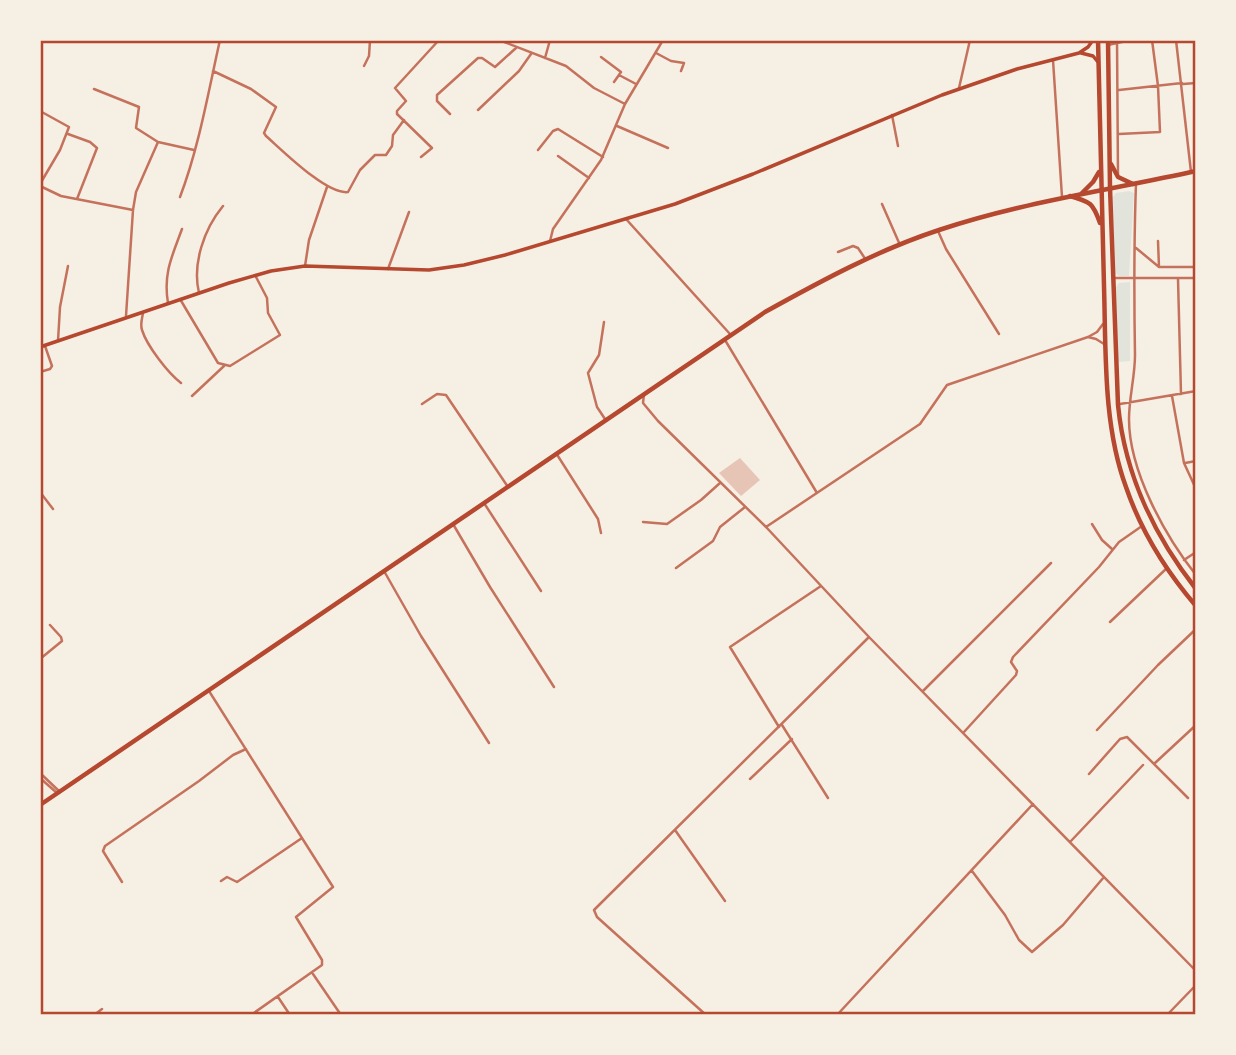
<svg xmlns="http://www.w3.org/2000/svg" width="1236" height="1055" font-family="Merriweather,serif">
  <rect width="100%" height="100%" fill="#f6efe4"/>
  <path fill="#e2e4dc" d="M1129 191 1134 193 1129 276H1119L1114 272 1113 197 1116 193Z
    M1130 282V361L1118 362 1116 287 1119 283Z"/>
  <path fill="#e6c5b7" d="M740 458 760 480 741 496 719 473Z"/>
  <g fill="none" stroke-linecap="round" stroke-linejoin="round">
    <path stroke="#c5725c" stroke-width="2.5" d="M499 40 566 66 594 88 625 104
      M1117 40 1118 177
      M1176 40 1191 172
      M1108 45 1131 40
      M656 53 671 61 684 63 681 71
      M601 57 621 72 614 82 619 75 636 84
      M545 58 550 40
      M1053 60 1062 197
      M364 66 369 56 370 40
      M213 71 251 89 276 107 264 133 266 136C283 151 327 195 348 192L360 170 375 155H386L392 146 393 135 404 120
      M1183 84 1196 83
      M959 88 970 40
      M94 89 139 107 136 128 158 142
      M1119 90 1182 83
      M478 110 519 71 531 54
      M40 111 69 127 60 150 40 184
      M450 114 437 101V95L478 58H482L495 67 516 48
      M892 115 898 146
      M617 126 668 148
      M68 134 90 142 97 148 77 199
      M1119 134 1160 132 1158 86 1152 40
      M538 150 553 131 558 129 603 157
      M558 156 589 178
      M421 157 432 148 397 114V111L406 101 395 88 439 40
      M1136 183C1134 240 1134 297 1135 355 1135 377 1129 397 1129 419 1129 471 1165 536 1196 575
      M40 186 61 196 133 210
      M180 197C199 147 208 93 220 40
      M882 204 900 245
      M626 219 730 334
      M1196 225V229
      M938 231 946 249 999 334
      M550 241 553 229 601 160 625 104 663 40
      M1158 241 1159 267
      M1136 248 1159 267H1196
      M838 252 853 246 858 248 866 260
      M305 266 309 240 327 187
      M388 269 409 212
      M1113 278H1196
      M1178 279 1181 394
      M199 293C192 264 204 229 223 206
      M180 299 218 363 230 366 280 335 268 313 267 298 255 275
      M168 303C163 274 172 256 182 229
      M143 313C142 319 140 324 142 330 147 346 168 373 181 383
      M126 316 133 210 136 192 158 142 194 150
      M604 322 599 355 588 373 597 407 605 419
      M1088 337 1096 339 1104 344
      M725 340 817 493
      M58 341 60 307 68 266
      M40 372 50 369 52 366 45 346
      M644 394 643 403 658 421 766 527 869 637 1196 971
      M192 396 224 366
      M1172 396 1184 463 1196 489
      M422 404 437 394 446 395 508 487
      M1120 404 1196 391
      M556 453 598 519 601 533
      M1185 463 1196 461
      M40 492 53 509
      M484 503 541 591
      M643 522 667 524 701 500 720 483
      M453 524 490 587 554 687
      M1092 524 1102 540 1112 549
      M766 527 920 424 947 385 1088 337 1097 332 1103 324
      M1184 560 1196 552
      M676 568 713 541 720 527 745 507
      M384 571 421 636 489 743
      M1110 622 1167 568
      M40 659 62 641 61 637 50 625
      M209 691 333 887 296 917 322 960V965L251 1015
      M923 691 1051 563
      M782 725 828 798
      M779 727 730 647 821 586
      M1097 730 1158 665 1196 629
      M964 732 1016 675 1017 671 1011 662 1013 657 1099 567 1119 542 1142 526
      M1155 763 1196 725
      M40 773 60 792
      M1089 774 1120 739 1127 737 1188 798
      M40 778 57 793
      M750 779 792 739
      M675 830 725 901
      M1070 842 1143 765
      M972 871 1005 915 1019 940 1032 952 1063 925 1104 877
      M221 881 227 877 237 882 302 838
      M122 882 103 851 105 846 199 781 233 755 246 749
      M313 974 341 1015
      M278 997 290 1015
      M94 1015 102 1009
      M706 1015 597 917 594 910 869 637
      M837 1015 1033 804
      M1167 1015 1196 985"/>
    <path stroke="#b5482f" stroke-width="3.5" d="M1081 53 1093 56 1098 62
      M40 347 229 283 271 271 305 266 429 270 464 265 505 255 675 204 753 174 942 95 1017 69 1079 53 1088 47 1093 40"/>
    <path stroke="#b5482f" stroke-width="4.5" d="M40 805 765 312C821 281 878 250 939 230 1023 202 1110 190 1196 171"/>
    <path stroke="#b5482f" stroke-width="4.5" d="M1098 40C1100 122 1102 204 1104 286 1106 352 1103 425 1126 487 1141 531 1166 571 1196 606
      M1108 40 1110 188 1118 405C1125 475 1153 534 1196 589
      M1111 164 1118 177 1133 184
      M1082 193 1093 182 1099 172
      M1070 196C1091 202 1093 203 1100 223"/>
  </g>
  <rect width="1236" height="1055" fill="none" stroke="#f6efe4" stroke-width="84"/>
  <rect x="42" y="42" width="1152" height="971" fill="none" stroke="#b5482f" stroke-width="2.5"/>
</svg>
